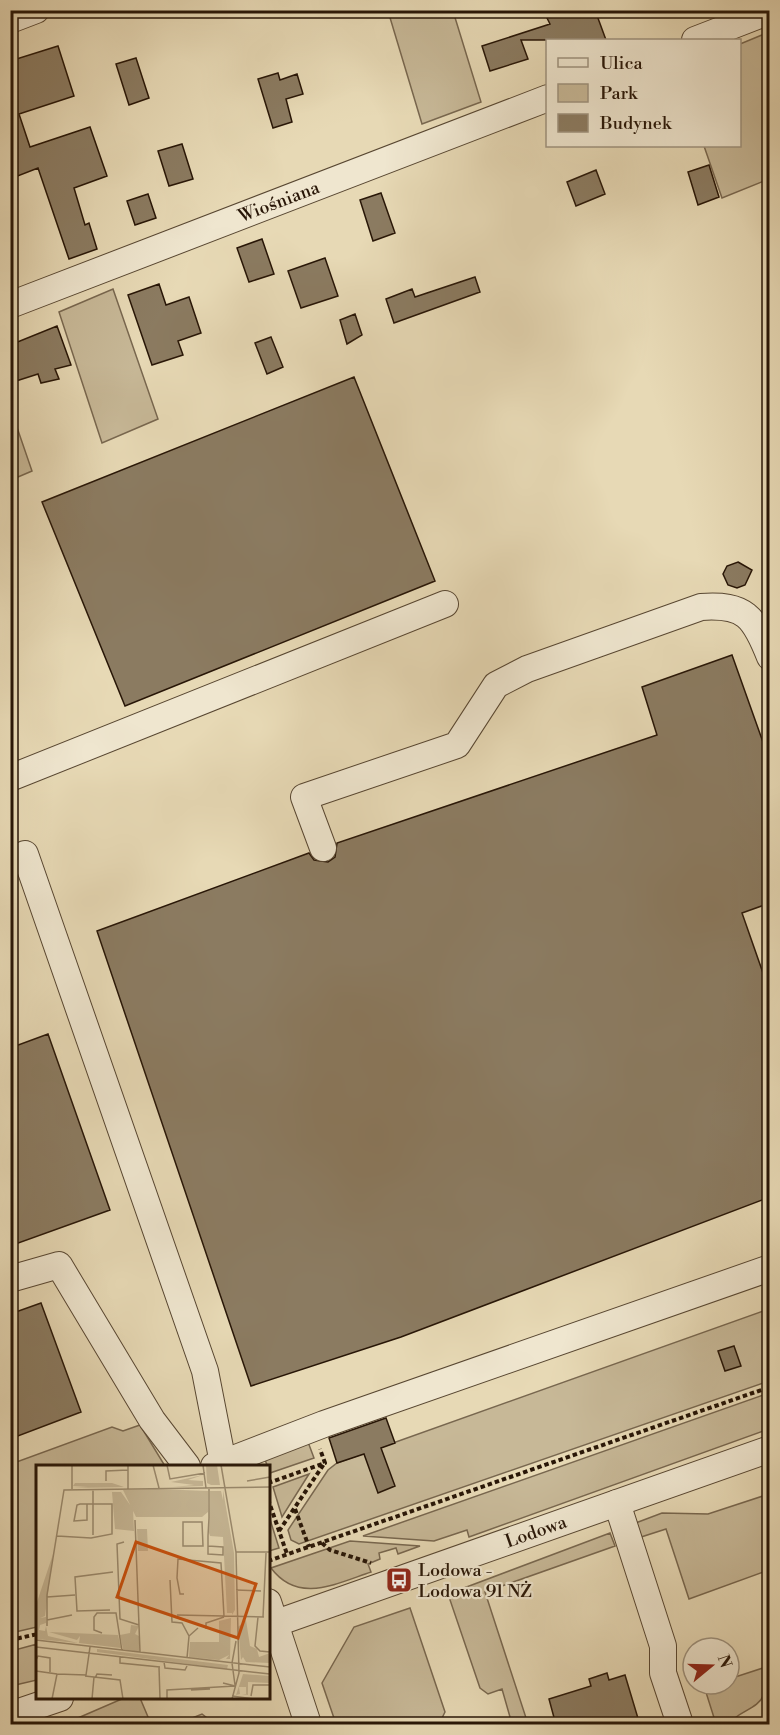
<svg xmlns="http://www.w3.org/2000/svg" width="780" height="1735" font-family="'Libre Bodoni',serif">
  <rect width="100%" height="100%" fill="#e7d9b5"/>
  <filter id="stains"><feTurbulence type="fractalNoise" baseFrequency=".00333" numOctaves="4"/><feColorMatrix values="0 0 0 0 .2 0 0 0 0 .09 0 0 0 0 .02 0 0 0 .5 -.17"/></filter>
  <radialGradient id="worn" r=".72"><stop offset=".6" stop-color="#630" stop-opacity="0"/><stop offset="1" stop-color="#630" stop-opacity=".3"/></radialGradient>
  <path fill="#c7b897" stroke="#78674f" stroke-width="1.5" d="M388 11H453L481 102 422 124Z
    M769 32V179L722 198 704 146H740V44Z
    M113 289 158 419 102 443 59 312Z
    M10 407 32 471 11 480H10Z
    M769 1309V1381L299 1544 291 1540 288 1530 328 1470 337 1463Z
    M769 1393V1429L469 1537 467 1530 434 1541 363 1536Z
    M140 1425 165 1466H38L37 1627 11 1633V1464L112 1427 123 1431Z
    M308 1442 314 1458 270 1473 264 1457Z
    M309 1474 282 1517 273 1487Z
    M769 1494V1570L689 1599 666 1529 638 1538 633 1524 662 1513 708 1514Z
    M269 1516 279 1548 269 1551H268Z
    M610 1533 615 1546 485 1592 528 1724H512L502 1689 488 1694 480 1688 448 1594Z
    M350 1541 420 1546 398 1554 396 1548 379 1553 380 1559 368 1564 371 1572C335 1584 298 1604 271 1568Z
    M410 1608 445 1712 439 1724H336L322 1683 354 1627Z
    M37 1644V1680L11 1686V1651Z
    M769 1666V1684L763 1686 764 1694C758 1710 739 1710 729 1724H716L704 1686 729 1684V1679Z
    M124 1698H140L151 1724H64Z
    M202 1714 215 1724H177Z"/>
  <path fill="#8b7b61" stroke="#281607" stroke-width="1.5" d="M548 10H595L606 40H521L528 59 490 71 482 46 550 24 546 16 550 15Z
    M58 46 74 96 19 114 30 147 90 127 107 176 74 188 85 225 89 223 97 249 69 259 38 168 10 179V61Z
    M136 58 149 98 129 105 116 64Z
    M278 73 280 80 297 74 303 94 286 99 292 122 273 128 258 79Z
    M182 144 193 179 169 186 158 151Z
    M709 165 719 197 698 205 688 172Z
    M596 170 605 194 576 206 567 182Z
    M381 193 395 233 373 241 360 200Z
    M148 194 156 218 135 225 127 201Z
    M262 239 274 274 249 282 237 248Z
    M325 258 338 296 301 308 288 271Z
    M475 277 480 292 394 323 386 299 412 289 415 297Z
    M159 284 166 305 189 297 201 333 178 341 183 355 152 365 128 295Z
    M355 314 362 335 347 344 340 320Z
    M57 326 71 365 55 369 59 379 41 383 38 374 10 383V345Z
    M271 337 283 367 267 374 255 343Z
    M354 377 435 581 125 706 42 502Z
    M738 562 752 570 745 585 737 588 728 585 723 574 727 566Z
    M732 655 770 762V903L742 913 770 993V1197L401 1337 251 1386 97 931 309 853 314 860 328 862 335 857 337 843 657 735 642 687Z
    M48 1034 110 1210 10 1246V1048Z
    M41 1303 81 1412 10 1439V1314Z
    M734 1346 741 1366 725 1371 718 1351Z
    M386 1418 395 1443 381 1448 395 1486 378 1493 364 1454 337 1463 329 1438Z
    M607 1673 609 1680 625 1675 640 1725H556L549 1699 591 1686 589 1679Z"/>
  <g fill="none" stroke-linecap="round" stroke-linejoin="round">
    <defs>
      <g id="minor">
        <path d="M10 20 36 10"/>
        <path d="M695 40 770 11"/>
        <path id="s1" d="M10 305 548 98"/>
        <path d="M10 778 445 604"/>
        <path d="M323 848 304 797 457 745 496 685 527 669 701 607C745 604 754 616 770 657"/>
        <path d="M25 854 205 1371 223 1463 214 1466"/>
        <path d="M10 1279 59 1265 152 1420 187 1466"/>
        <path d="M224 1466 223 1463 324 1424 770 1268"/>
        <path d="M617 1503 663 1646V1673L680 1724"/>
        <path d="M268 1602 308 1724"/>
        <path id="s2" d="M268 1626 770 1449"/>
        <path d="M10 1715 60 1698"/>
      </g>
    </defs>
    <use href="#minor" stroke="#584732" stroke-width="28"/>
    <path stroke="#281607" stroke-width="4" stroke-dasharray="4.5 3" stroke-linecap="butt" d="M268 1483 325 1463 320 1449
      M268 1499 287 1554
      M295 1509 309 1547
      M279 1531 324 1464
      M322 1543 330 1550 371 1563
      M268 1561 770 1387
      M10 1640 38 1634"/>
    <use href="#minor" stroke="#efe6cf" stroke-width="26"/>
  </g>
  <defs>
    <symbol id="bus-square" viewBox="-11 -11 22 22"><rect x="-9" y="-9" width="18" height="18" rx="4" fill="#8f2418" stroke="#efe6cf"/><path d="M-5-6H5V4H4V6H2V4H-2V6H-4V4H-5ZM-3.5-4V0h7V-4ZM-3.5 1.2v1.5H-2V1.2ZM2 1.2v1.5H3.5V1.2Z" fill="#fff"/></symbol>
  </defs>
  <g fill-rule="evenodd">
    <use href="#bus-square" x="384" y="1565" width="30" height="30"/>
  </g>
  <g text-anchor="middle" stroke-width="4.5" stroke-linejoin="round" paint-order="stroke">
    <g font-size="18" fill="#281607" stroke="#efe6cf">
      <text dy="6" stroke="none"><textPath href="#s1" startOffset="288">Wiośniana</textPath></text>
      <text dy="6" stroke="none"><textPath href="#s2" startOffset="284">Lodowa</textPath></text>
    </g>
    <g font-size="18" fill="#281607" stroke="#efe6cf" text-anchor="start">
      <text x="418" y="1576">Lodowa -<tspan x="418" dy="21">Lodowa 91 NŻ</tspan></text>
    </g>
  </g>
  <g transform="translate(36 1465)">
    <rect width="234" height="234" fill="#e7d9b5"/>
    <path d="M170 0H181L184 20H171H175L171 18ZM167 10 152 15 167 16V21L137 22 158 20 135 17ZM39 18H76L88 22 38 23 52 22 37 21ZM120 24 172 26V47L166 52H100L87 25ZM187 25 198 88 199 145 196 150V133V148H191L187 72 174 71 173 68 174 26H185L187 35ZM76 27H85L97 44 98 66 79 64ZM101 64H111L112 86H102ZM17 89 9 151 4 153 10 152V158L4 160 3 165 9 166 10 161 12 171 42 178 0 174V140ZM195 153 194 194H190L193 190 183 195 153 192 154 177H183V156ZM210 155 214 181 221 184 223 192 234 188 233 198 210 197 207 192 205 195 202 162ZM95 160 103 161 99 169 103 171V187L87 184 84 170 94 168ZM13 167 82 170 85 183 43 178 44 171 41 175ZM61 184 192 200 191 204 61 187ZM207 209 234 211V218L212 217V230L206 229H210V222H203L204 229 200 230Z" fill="#c7b897"/>
    <path fill="none" stroke="#9b8b6f" stroke-width="1.5" d="M36 0V24M92 0V24M117 0 123 23M131 0 134 14 169 8M167 0 170 23M185 0 200 87 203 208 196 234M70 16V6L92 5M211 16 234 12M51 39V55L38 56 41 40 44 39H57V24M99 55 104 187M147 57H166L167 81H147ZM21 71 55 73 76 69V39H57V70M88 77 81 79 84 154 103 160M172 81 187 82V90L172 89V71L173 53V23M200 87H234M134 115 136 157 146 158 153 171M200 125 225 126M148 129H144L141 113 142 94 185 98 188 151 228 152M11 132 39 130M74 145 41 146 39 112 77 107M141 150 188 151M222 152 219 181 224 186 234 187M227 152 230 88M11 155 36 150M11 161V130L28 25 234 22M170 164V158L188 152M66 168 58 165V152L61 148H80L86 186M0 175 234 202M0 182 234 209M84 191V198L124 202M151 193 153 171 162 163M0 195 2 191 14 193V207M128 197 129 203 149 205 151 201M123 202 124 234M0 206 21 209M49 211 84 215 87 234M59 213 61 209 76 210M199 220 196 198 200 176M155 225 174 224M196 231 218 234M215 231 217 220H234M16 234 21 209 50 210 54 182M56 234 58 212M131 234V225L199 221 187 218"/>
    <path fill="#cb4f0b" fill-opacity="0.15" stroke="#cb4f0b" stroke-width="3" d="M100 77 220 119 202 173 81 132Z"/>
    <rect width="234" height="234" fill="none" stroke="#281607" stroke-width="3"/>
  </g>
  <rect width="780" height="1735" fill="none" stroke="#e7d9b5" stroke-width="36"/>
  <rect x="12" y="12" width="756" height="1711" fill="none" stroke="#281607" stroke-width="3"/>
  <rect x="18" y="18" width="744" height="1699" fill="none" stroke="#281607" stroke-width="1.5"/>
  <rect x="546" y="39" width="195" height="108" fill="#efe6cf" stroke="#9f937f" stroke-width="1.5"/>
  <rect x="558" y="58" width="30" height="9" fill="#efe6cf" stroke="#9f937f" stroke-width="1.5"/>
  <text x="600" y="69" font-size="18" fill="#281607">Ulica</text>
  <rect x="558" y="84" width="30" height="18" fill="#c7b897" stroke="#9f937f" stroke-width="1.5"/>
  <text x="600" y="99" font-size="18" fill="#281607">Park</text>
  <rect x="558" y="114" width="30" height="18" fill="#8b7b61" stroke="#9f937f" stroke-width="1.5"/>
  <text x="600" y="129" font-size="18" fill="#281607">Budynek</text>
  <g transform="translate(711 1666) rotate(71)"><circle r="28" fill="#efe6cf" stroke="#9f937f" stroke-width="1.5"/>
  <path d="M0-4.5L10 22L0 15L-10 22Z" fill="#8f2418"/>
  <text y="-9" font-size="16" font-weight="bold" text-anchor="middle" fill="#281607">N</text>
  </g>
  <rect width="100%" height="100%" filter="url(#stains)"/>
  <rect width="100%" height="100%" fill="url(#worn)"/>
</svg>
